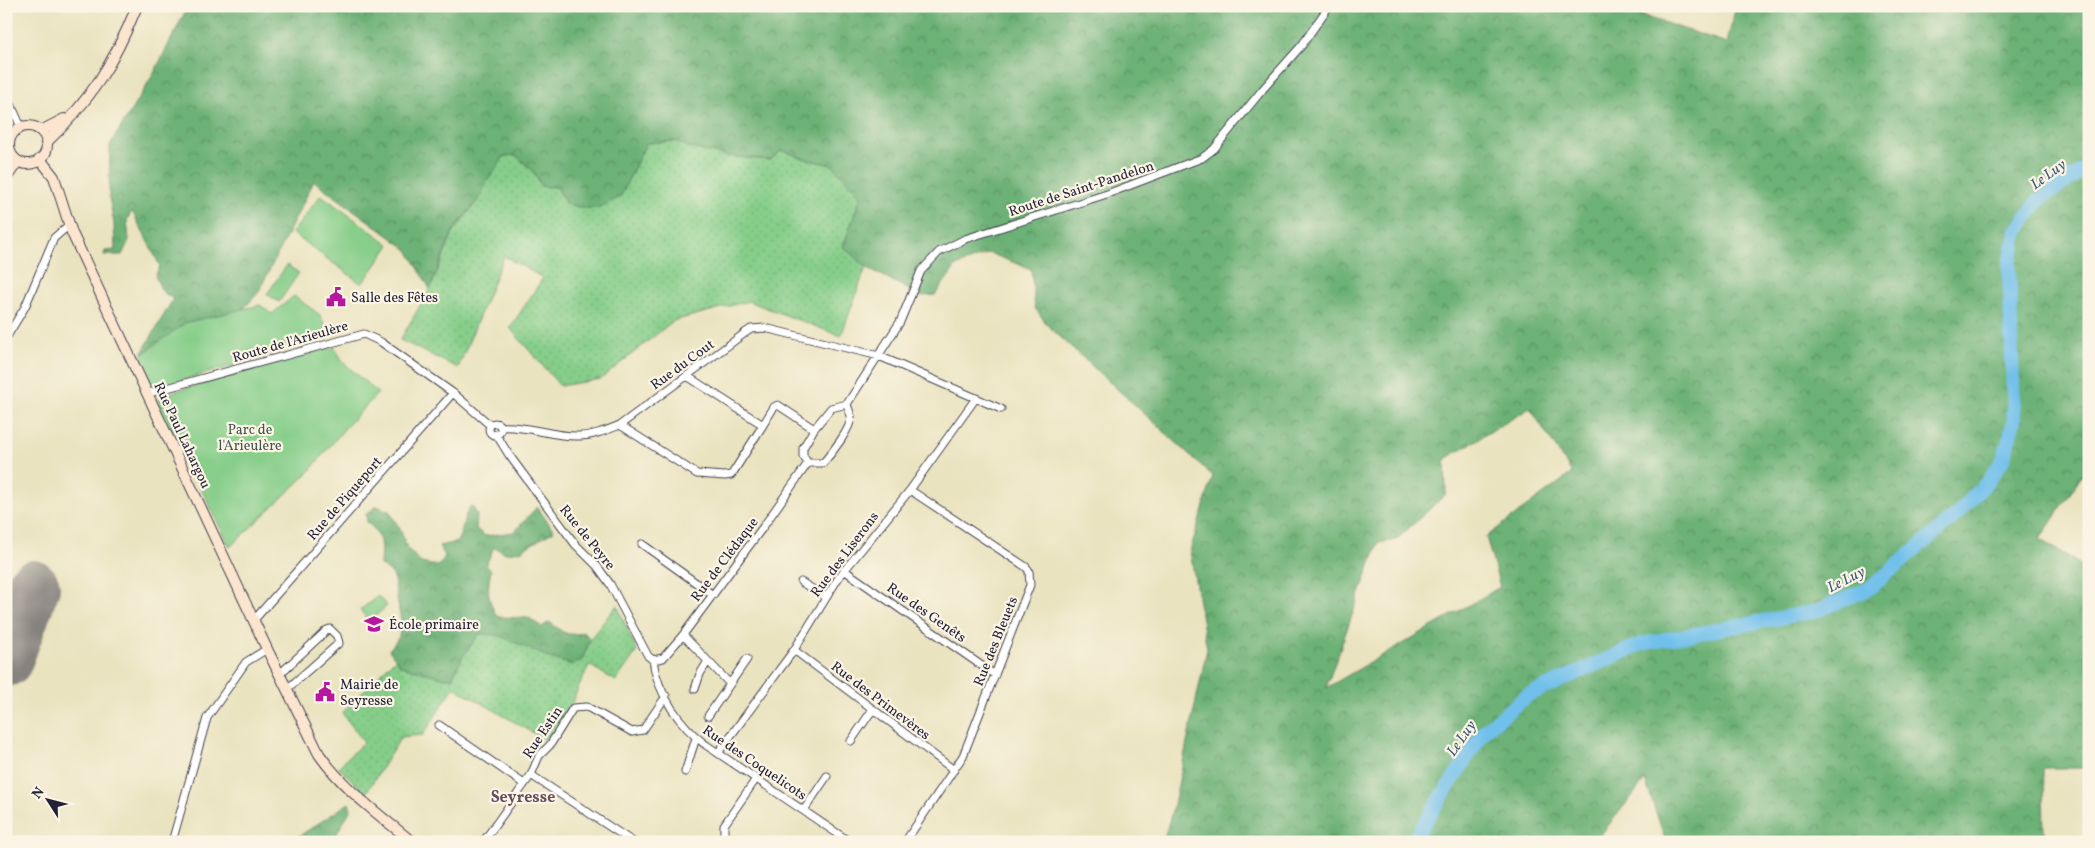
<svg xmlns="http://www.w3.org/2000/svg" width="2095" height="848" font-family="Vollkorn,serif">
  <defs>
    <pattern id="grass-dots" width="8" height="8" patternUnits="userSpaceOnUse" patternTransform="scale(1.25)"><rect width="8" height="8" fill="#86ce8a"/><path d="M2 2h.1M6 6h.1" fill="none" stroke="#73b178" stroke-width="1.8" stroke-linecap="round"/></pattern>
    <pattern id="forest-crowns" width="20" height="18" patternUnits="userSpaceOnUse" patternTransform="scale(1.25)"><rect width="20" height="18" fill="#6cb176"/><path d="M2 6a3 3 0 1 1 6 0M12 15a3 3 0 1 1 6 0" fill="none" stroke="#589062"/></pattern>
  </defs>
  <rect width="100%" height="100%" fill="#fcf5e5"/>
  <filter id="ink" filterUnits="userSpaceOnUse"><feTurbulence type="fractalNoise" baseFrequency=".02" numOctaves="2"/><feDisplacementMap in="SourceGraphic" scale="10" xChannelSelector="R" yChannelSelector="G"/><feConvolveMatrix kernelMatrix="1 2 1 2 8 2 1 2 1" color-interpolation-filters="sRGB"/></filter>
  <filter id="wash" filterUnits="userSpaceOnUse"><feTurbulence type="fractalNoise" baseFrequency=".0096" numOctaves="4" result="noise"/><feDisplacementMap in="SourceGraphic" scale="20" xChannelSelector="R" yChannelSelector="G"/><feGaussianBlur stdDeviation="1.12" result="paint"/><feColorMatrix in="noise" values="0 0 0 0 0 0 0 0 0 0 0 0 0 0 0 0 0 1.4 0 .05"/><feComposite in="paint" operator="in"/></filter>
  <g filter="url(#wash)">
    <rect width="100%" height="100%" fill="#eae3c0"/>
    <path fill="url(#grass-dots)" stroke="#547862" d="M675 141C704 154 737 158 770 160L782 150 805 159 832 165 861 196 843 247 866 267 841 336 748 301 673 321 601 379 560 386 510 328 543 278 504 256 458 368 400 340 430 289 454 231 481 196 486 183 504 156 516 155 534 172 541 186 557 187 566 204 620 197 646 143Z
      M617 605 637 651 616 681 589 665 571 704 549 742 454 687 423 735 401 737 366 793 338 767 364 742 342 713 395 659 401 666 452 678 462 658 479 634 498 635 523 645 582 659 590 639Z"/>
    <path fill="url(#forest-crowns)" stroke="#476a58" fill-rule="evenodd" d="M188 6H1613L1727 43 1736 6H2089V465L2040 539 2089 570V768H2043L2044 842H1666L1645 780 1595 842H1163L1174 804 1207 649 1190 551 1213 476 1048 326 1035 308 1031 269 989 253 956 266 935 295 921 296 866 267 843 247 861 196 832 165 805 159 782 150 770 160 728 156 691 148 675 141 646 143 620 197 598 208H585L566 204 557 187 541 186 534 172 516 155 504 156 486 183 481 196 453 231 430 289 408 250 314 181 258 293 177 381 153 386 143 351 173 299 162 291 155 276 160 266 132 211 127 220 129 240 122 255H104L105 251 115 250 114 224 109 197 110 145 154 73ZM1530 408 1572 473 1486 537 1500 587 1326 688 1378 543 1396 540 1446 494 1445 459Z
      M472 505 477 515 476 529 485 536 514 532 537 507 554 531 520 551 506 553 494 547 486 565 491 570C487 588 487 602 498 617L529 618 542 627 549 622C563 631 565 638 584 632L590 639 582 660 573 665 552 659 498 635 479 634 462 658 452 678H445L401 666 389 650 399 637 401 622 393 574 380 565C381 544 383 536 367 522L366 514 377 506 389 511 400 529 407 548 421 563 439 566 445 556 439 546 457 542C465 528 462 515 472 505Z
      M349 803 351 809 332 842H290Z"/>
    <path fill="#86ce8a" stroke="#547862" d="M321 195 390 245 362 284 292 233Z
      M287 265 299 273 279 302 267 294Z
      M294 296 320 315 326 328 330 330V336L322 338 319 335 269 352 270 355 152 389 136 359 185 323 260 305 272 314Z
      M334 347 345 364 378 393 345 428 307 474 230 547 158 402 162 395Z
      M378 596 387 606 369 621 360 610Z"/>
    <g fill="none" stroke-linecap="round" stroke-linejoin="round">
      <path stroke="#71c0ec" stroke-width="14" d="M1412 842 1485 730 1528 695 1641 644 1817 611 1870 588 1955 516 1989 480 2004 458 2014 420 2009 264 2017 231 2038 201 2089 166"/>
      <path stroke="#86827e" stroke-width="21" d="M6 585 19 591 25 600 24 609 17 627"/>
      <path stroke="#86827e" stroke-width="54" d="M6 660 33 587"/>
    </g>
  </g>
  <g filter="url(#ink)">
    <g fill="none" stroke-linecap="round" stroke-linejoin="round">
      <defs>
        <path id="street" d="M6 93 21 127
          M6 338 25 307 54 238 69 225
          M687 376 763 425 774 407 778 405 814 429
          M149 393 364 334 381 342 453 393 490 425
          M489 429a6 6 0 1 1 12 0a6 6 0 1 1-12 0Z
          M620 425 697 474 725 476 731 475 734 471 763 425
          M501 427C528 425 553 437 579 436 593 436 607 430 620 425L745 333 751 329 765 328 879 356 1001 409
          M496 434 509 455 575 544 597 566 610 584 648 656 653 660
          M808 463 803 456V448L814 429 831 408 847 404
          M642 544 713 595
          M844 570 995 675
          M801 582 826 597
          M254 620 453 393
          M683 635 730 684
          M794 650 954 770
          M653 660 663 658 683 635 763 527 808 463H823C831 454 852 428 851 416 850 412 848 408 847 404L900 322 921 271 939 252 965 239 1107 194 1202 158 1214 149 1263 89 1302 45 1329 6
          M653 660C657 693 680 726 706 745L850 842
          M279 673 283 671 327 630 330 629 337 636 339 643 287 689
          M695 689 700 674 708 661
          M708 716 747 659
          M439 725 524 784
          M851 741 873 709
          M718 753 794 650 839 577 910 490 976 398
          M685 772 696 738
          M531 775 633 842
          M804 810 827 776
          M172 842 207 718 246 662 267 649
          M483 842 531 775 539 756 550 745 573 708 587 707 632 732 643 730 666 696
          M724 842V825L756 779
          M905 842 963 756 1030 585 1029 571 1026 567 910 490"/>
        <path id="secondary" d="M9 145a19 19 0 1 1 38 0a19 19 0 1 1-38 0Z
          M41 131 64 119
          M46 143C91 100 114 63 137 6
          M40 159 54 177 72 233 267 649 319 754C343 789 380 815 412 842
          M6 178 18 161"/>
      </defs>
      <use href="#street" stroke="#403f4f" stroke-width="9"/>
      <use href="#secondary" stroke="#403f4f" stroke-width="12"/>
      <use href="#street" stroke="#fff" stroke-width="7"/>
      <use href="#secondary" stroke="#fbe5cf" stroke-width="10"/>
    </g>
  </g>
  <defs>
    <symbol id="civic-bare" viewBox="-9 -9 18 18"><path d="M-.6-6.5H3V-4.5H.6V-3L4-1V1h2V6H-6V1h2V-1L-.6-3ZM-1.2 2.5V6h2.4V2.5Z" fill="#b5179e" stroke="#fcf5e5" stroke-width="2.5" paint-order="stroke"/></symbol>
    <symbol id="school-bare" viewBox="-9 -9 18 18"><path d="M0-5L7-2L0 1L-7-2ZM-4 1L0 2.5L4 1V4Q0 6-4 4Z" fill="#b5179e" stroke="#fcf5e5" stroke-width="2.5" paint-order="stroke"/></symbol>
  </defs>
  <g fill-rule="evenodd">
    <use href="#civic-bare" x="322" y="283" width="28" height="28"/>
    <use href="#school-bare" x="360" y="610" width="28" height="28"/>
    <use href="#civic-bare" x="311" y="678" width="28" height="28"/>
  </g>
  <g text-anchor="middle" stroke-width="4.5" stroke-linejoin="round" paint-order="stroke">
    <g font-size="14" fill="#22223b" stroke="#fcf5e5">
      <text transform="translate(1081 188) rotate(-18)" y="5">Route de Saint-Pandelon</text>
      <text transform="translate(290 341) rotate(-16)" y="5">Route de l'Arieulère</text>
      <text transform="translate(682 364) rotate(-36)" y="5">Rue du Cout</text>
      <text transform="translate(183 435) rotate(65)" y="5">Rue Paul Lahargou</text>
      <text transform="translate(344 498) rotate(-49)" y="5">Rue de Piqueport</text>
      <text transform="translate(588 537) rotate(51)" y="5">Rue de Peyre</text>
      <text transform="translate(844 554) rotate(-53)" y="5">Rue des Liserons</text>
      <text transform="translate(724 559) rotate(-53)" y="5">Rue de Clédaque</text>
      <text transform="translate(927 612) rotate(35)" y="5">Rue des Genêts</text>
      <text transform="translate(995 641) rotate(-68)" y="5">Rue des Bleuets</text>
      <text transform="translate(881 700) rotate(37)" y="5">Rue des Primevères</text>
      <text transform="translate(542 732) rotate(-56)" y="5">Rue Estin</text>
      <text transform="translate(755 762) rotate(34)" y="5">Rue des Coquelicots</text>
    </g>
    <g font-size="14" fill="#22223b" stroke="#fcf5e5" text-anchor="start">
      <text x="351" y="302">Salle des Fêtes</text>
      <text x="389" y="629">École primaire</text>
      <text x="340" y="689">Mairie de<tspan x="340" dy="16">Seyresse</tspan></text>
    </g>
    <g font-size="14" fill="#405653" stroke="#fcf5e5">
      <text x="250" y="434">Parc de<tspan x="250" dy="16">l'Arieulère</tspan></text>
    </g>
    <g font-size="15" font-style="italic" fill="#3e5979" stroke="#fcf5e5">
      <text transform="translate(2048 174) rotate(-36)" y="5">Le Luy</text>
      <text transform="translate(1846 579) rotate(-27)" y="5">Le Luy</text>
      <text transform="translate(1461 738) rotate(-55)" y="5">Le Luy</text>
    </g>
    <g font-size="16" font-weight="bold" fill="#654f5e" stroke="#fcf5e5">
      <text x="523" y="802">Seyresse</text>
    </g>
  </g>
  <rect width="2095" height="848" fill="none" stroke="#fcf5e5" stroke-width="25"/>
  <g transform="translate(48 800) rotate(306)" stroke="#fcf5e5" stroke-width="4" paint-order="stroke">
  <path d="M0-4L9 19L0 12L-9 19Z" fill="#22223b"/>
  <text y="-8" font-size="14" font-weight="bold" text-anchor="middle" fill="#22223b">N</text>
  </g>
</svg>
